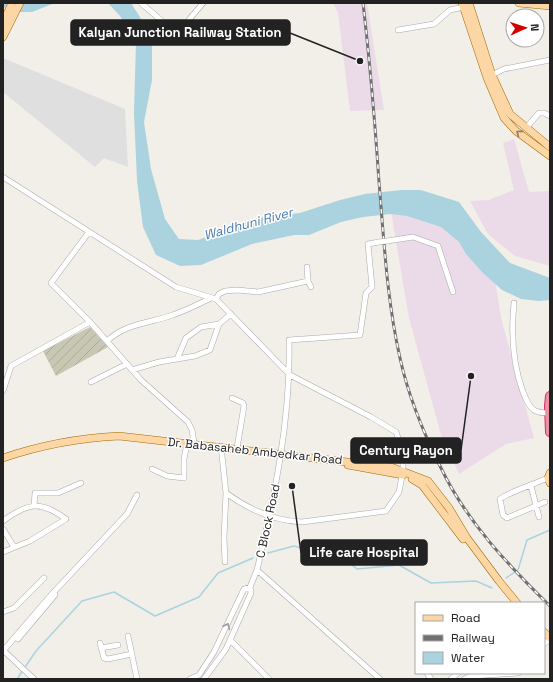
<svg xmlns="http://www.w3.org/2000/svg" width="553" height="682" font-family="'Space Grotesk',sans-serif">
  <defs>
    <pattern id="construction-furrows" width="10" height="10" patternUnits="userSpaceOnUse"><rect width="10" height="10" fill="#c7c7b4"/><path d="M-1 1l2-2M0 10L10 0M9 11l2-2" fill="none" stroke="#abab9a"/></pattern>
  </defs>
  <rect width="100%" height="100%" fill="#f2efe9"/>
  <path fill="#e0dfdf" d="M3 58 125 109 128 167 104 158 95 167 3 92Z"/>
  <path fill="#ebdbe8" d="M333 3H367L384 110 350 111 338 13Z
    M514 139 529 192 550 191V266L515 256 488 234 470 201 489 200 514 190 503 143Z
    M391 212 446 225 495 279 501 318 534 438 506 444 459 474 441 435 409 318Z"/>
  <path fill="url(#construction-furrows)" d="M90 327 108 347 56 376 43 351Z"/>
  <path fill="#aad3df" d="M3 3H55L32 12H21L3 7Z
    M108 3H131L145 25 152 46V80L144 122 151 169 165 219 179 239 198 240 259 218 300 213 340 200 365 194 401 190H421L459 202 481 232 510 263 550 278V300L539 301 521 299 502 290 483 273 466 254 459 242 441 227 407 216 391 214 363 217 341 222 309 235H294L252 244 201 265 180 266 156 255 143 227 137 181 134 113 136 41 120 16Z"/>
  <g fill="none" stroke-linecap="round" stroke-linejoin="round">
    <path stroke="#aad3df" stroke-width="1.5" d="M268 553 294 546 346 560 357 569 399 565 431 583 476 581 492 588
      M506 578 518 570 527 540 550 530
      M17 679 36 651 82 601 114 592 155 616 199 597 218 573 253 558"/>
    <defs>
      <path id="minor" d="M141 3 177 34 203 3
        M398 30 434 24 450 10 464 7
        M492 75 504 69 550 60
        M527 127 539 113H544L550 116
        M3 177 176 287 216 299 290 375 371 417 396 432 403 453V471L399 492 386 511 302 522C274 521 248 509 226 493L221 446
        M89 232 51 283 90 322 141 380 188 422 192 430 194 443
        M387 241 413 237 438 246 453 292
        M307 267 308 281
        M216 299 219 294 225 291 237 290 258 292 308 281 311 287
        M514 303C511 333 512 362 523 392 525 397 529 407 534 410 538 413 544 413 549 413
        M107 341C125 324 148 323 170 316 185 311 197 305 211 298
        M177 359 195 356 210 350 219 324
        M132 370 159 362 177 359 186 338 201 327 219 324 231 314
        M91 382 127 364
        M3 391 11 366 90 322
        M232 398 243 403 244 406 237 448
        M152 469 167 476 184 478V459L187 443
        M531 486 539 517
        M545 502 507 518 503 515 500 499C507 493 537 483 548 478
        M34 506 35 493H58L81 483
        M3 521C28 503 40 500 66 519L30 541 3 552
        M3 529 14 547
        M225 562 224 538 226 493
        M257 570 380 679
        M3 612 14 608 44 578
        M128 636 137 679
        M18 639 55 595
        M230 640 269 679
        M100 643 104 658 108 659 132 654
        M544 644 550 639
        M101 648 118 645
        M3 650 34 679
        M3 651 52 594 127 514 137 495
        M427 673 431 679
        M190 679 199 675 214 652 244 589 250 587
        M204 679 226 649 251 593 250 587 257 570C275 494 291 418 289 340L360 335 366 293 372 287 368 244 379 242
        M451 679 458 673
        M464 679 471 676 518 673"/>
      <path id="major" d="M462 3 487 78 504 118 516 131 550 156
        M469 3 492 75 510 114 550 147
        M519 3 550 6
        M3 23 12 3
        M3 37 20 3
        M3 458C41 445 78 438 119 436L391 467 428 481 449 508 467 538 499 581 517 603
        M348 465 403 475
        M550 473 548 478 550 483
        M412 479 422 485 463 539
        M544 632 550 638"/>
      <path id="highway" d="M550 396 549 406 550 432"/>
    </defs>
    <use href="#minor" stroke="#a9a9a9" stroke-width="6"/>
    <use href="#major" stroke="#a06b00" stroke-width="8"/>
    <use href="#highway" stroke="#dc2a67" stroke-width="10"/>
    <use href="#minor" stroke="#fff" stroke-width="5"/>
    <use href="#major" stroke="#fcd6a4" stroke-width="7"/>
    <use href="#highway" stroke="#e892a2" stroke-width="8"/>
    <defs>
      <path id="rail" d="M363 3C370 63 375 123 379 182 384 241 387 301 400 358 408 395 424 434 441 468 467 522 508 565 550 606"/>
    </defs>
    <use href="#rail" stroke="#707070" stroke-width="3"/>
    <use href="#rail" stroke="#fff" stroke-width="1.5" stroke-dasharray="4.5" stroke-linecap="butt"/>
    <defs>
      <path id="minor-bridge" d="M379 242 387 241"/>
    </defs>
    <use href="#minor-bridge" stroke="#a9a9a9" stroke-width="6" stroke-linecap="butt"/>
    <use href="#minor-bridge" stroke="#fff" stroke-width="5"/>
  </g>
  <defs><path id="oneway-chevron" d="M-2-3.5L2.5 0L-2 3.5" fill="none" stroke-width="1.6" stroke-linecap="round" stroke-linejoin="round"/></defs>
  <use stroke="#8f7c63" href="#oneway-chevron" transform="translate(519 133) rotate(-143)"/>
  <use stroke="#9c9c9c" href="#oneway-chevron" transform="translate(227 626) rotate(-65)"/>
  <g text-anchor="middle" stroke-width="3" stroke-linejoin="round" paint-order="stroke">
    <g font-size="12" fill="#222" stroke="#fff">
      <text transform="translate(255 451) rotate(6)" y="4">Dr. Babasaheb Ambedkar Road</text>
      <text transform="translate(268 521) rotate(-78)" y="4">C Block Road</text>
    </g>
    <g font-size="13" font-style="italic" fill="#4a7aab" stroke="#fff">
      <text transform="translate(248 223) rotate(-15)" y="5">Waldhuni River</text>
    </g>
  </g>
  <path fill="none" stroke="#222" stroke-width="1.5" d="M360 61L290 33M471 376L461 450M292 486L301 553"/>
  <g fill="#222" stroke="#fff" stroke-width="1.5">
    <circle cx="360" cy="61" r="4"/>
    <circle cx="471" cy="376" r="4"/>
    <circle cx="292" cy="486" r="4"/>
  </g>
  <g fill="#222" stroke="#222" stroke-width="1.5">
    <rect x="71" y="20" width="219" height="25" rx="4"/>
    <rect x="351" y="438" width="110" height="25" rx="4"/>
    <rect x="301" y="540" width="126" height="25" rx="4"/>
  </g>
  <g font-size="13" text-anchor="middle" font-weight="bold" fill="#fff">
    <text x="180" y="37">Kalyan Junction Railway Station</text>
    <text x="406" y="455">Century Rayon</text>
    <text x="364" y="557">Life care Hospital</text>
  </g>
  <rect width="553" height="682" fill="none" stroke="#222222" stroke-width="8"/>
  <rect x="415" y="602" width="130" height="72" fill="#ffffff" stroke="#a7a7a7"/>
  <rect x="423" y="615" width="20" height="6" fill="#fcd6a4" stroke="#a7a7a7"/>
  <text x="451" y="622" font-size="12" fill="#222222">Road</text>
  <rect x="423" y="635" width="20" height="6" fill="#707070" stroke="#a7a7a7"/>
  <text x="451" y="642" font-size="12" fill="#222222">Railway</text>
  <rect x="423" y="652" width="20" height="12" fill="#aad3df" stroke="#a7a7a7"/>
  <text x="451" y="662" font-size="12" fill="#222222">Water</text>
  <g transform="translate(525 28) rotate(87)"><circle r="19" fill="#ffffff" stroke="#a7a7a7"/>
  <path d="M0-3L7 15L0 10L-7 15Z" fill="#d40000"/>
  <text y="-6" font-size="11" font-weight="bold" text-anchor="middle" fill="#222222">N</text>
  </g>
</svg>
